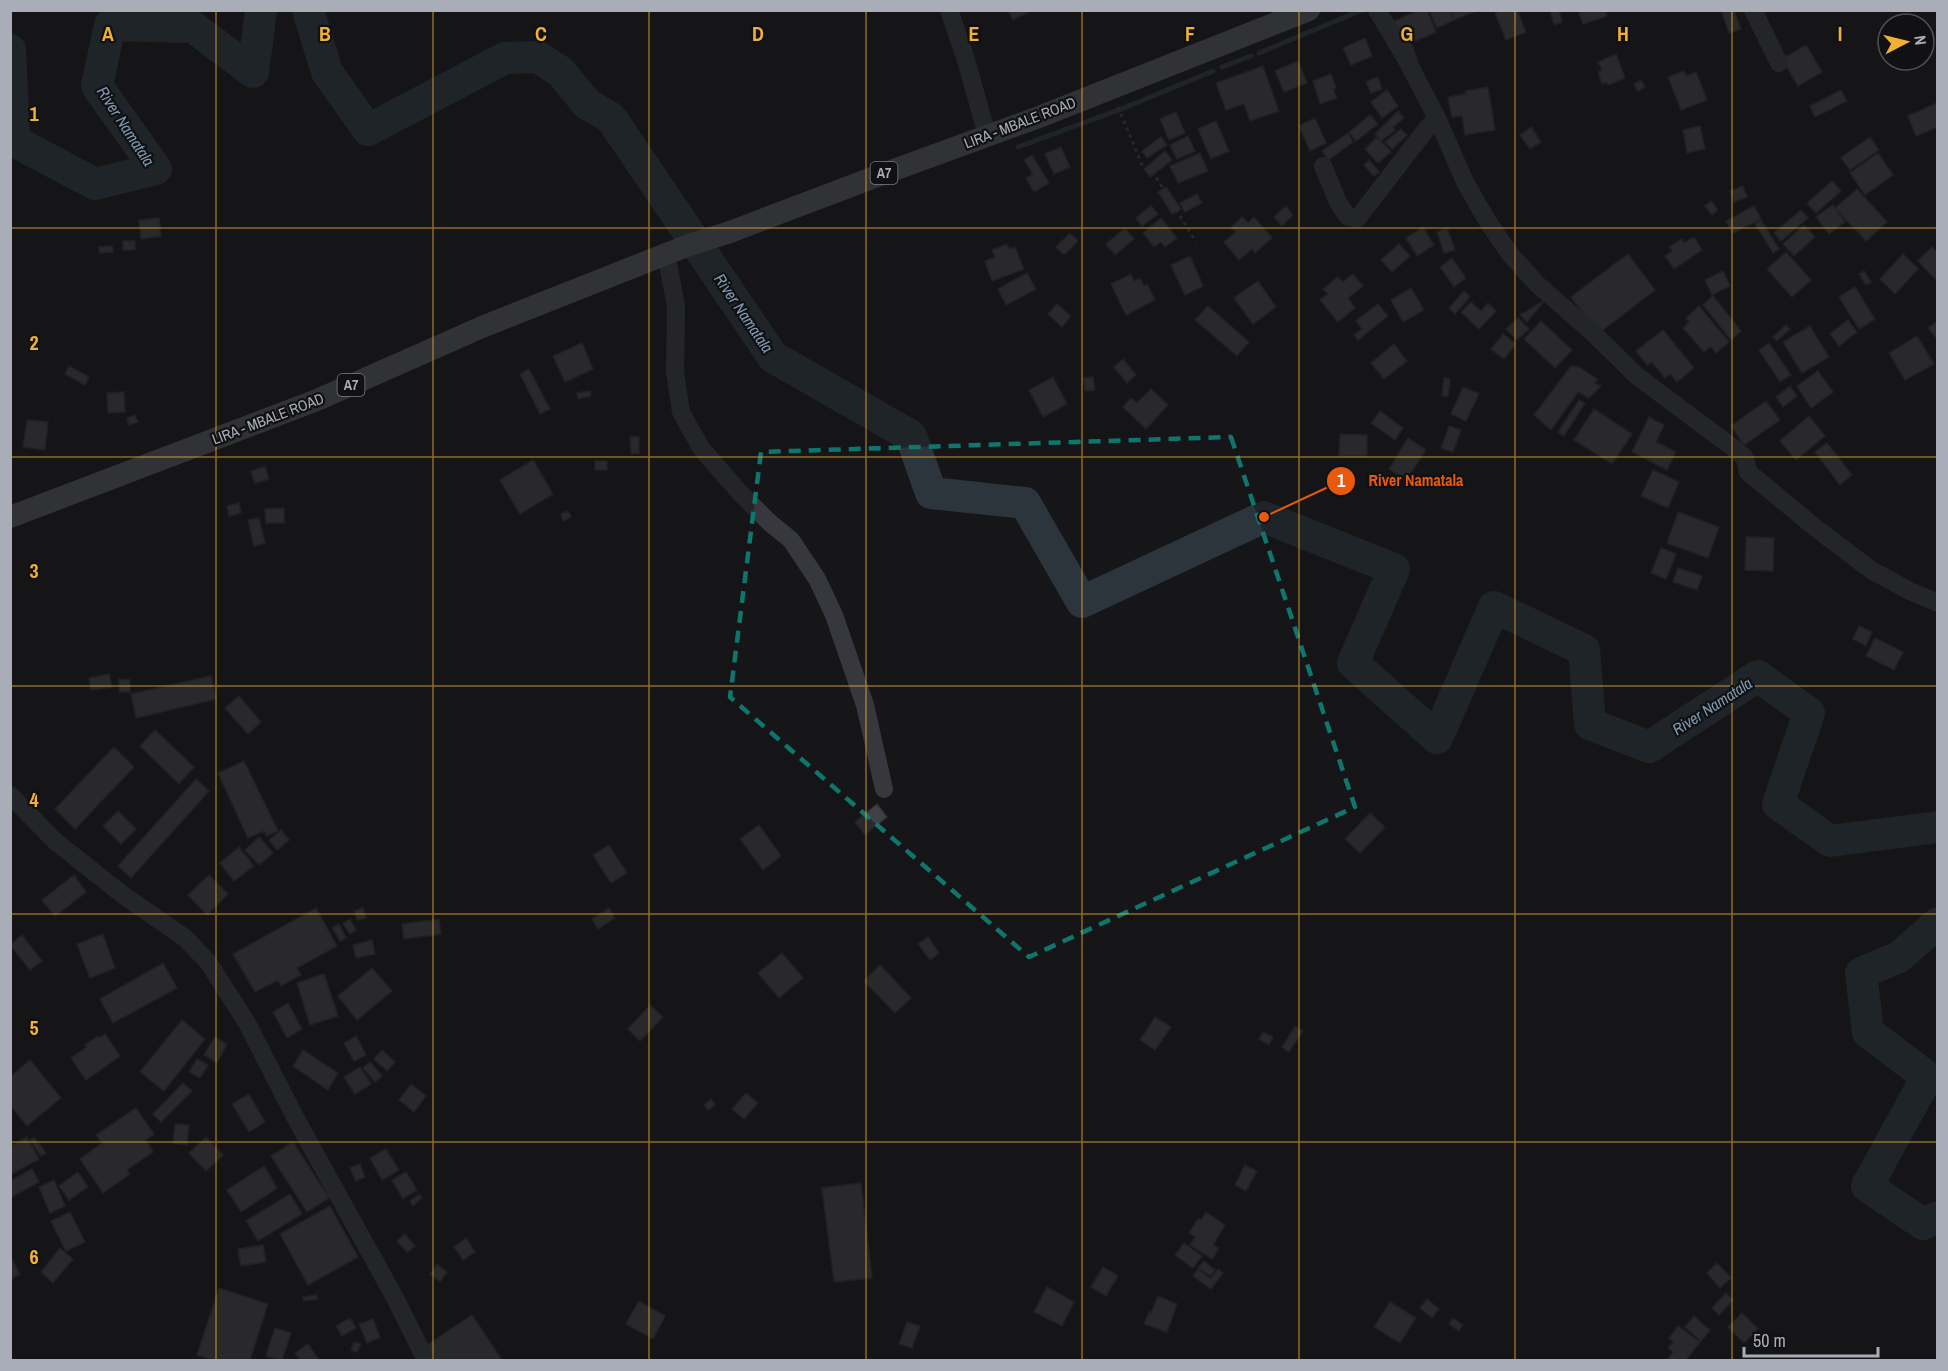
<svg xmlns="http://www.w3.org/2000/svg" width="1948" height="1371" font-family="'Archivo Narrow',sans-serif">
  <rect width="100%" height="100%" fill="#161618"/>
  <g fill="none" stroke-linecap="round" stroke-linejoin="round">
    <path stroke="#2c353c" stroke-width="5" d="M1259 53 1362 10
      M1222 67 1251 56
      M1018 147 1124 108 1213 71"/>
    <path stroke="#2c353c" stroke-width="32" d="M308 10 327 72 368 130 505 58 538 57 561 72 587 104 611 118 773 357 911 436 931 493 1025 503 1082 602 1264 517 1394 569 1353 663 1437 738 1494 607 1584 650 1590 724 1649 747 1758 676 1809 713 1778 804 1830 841 1938 827
      M10 50 14 141 95 184 156 169 97 86 110 25 193 27 253 72 261 10
      M1938 923 1899 957 1861 973 1868 1032 1927 1077 1867 1186 1923 1224 1938 1217"/>
  </g>
  <path fill="#404145" stroke="#303034" stroke-width="1.5" d="M1008 10H1032L1013 20Z
    M1419 10H1427L1436 32 1411 43 1417 59 1404 64 1390 23Z
    M1429 10H1450L1454 20 1437 28Z
    M1450 10H1478L1454 20Z
    M1503 10H1517L1526 32 1506 40 1495 13Z
    M1550 10H1559L1562 22 1554 25Z
    M1578 10H1605L1607 16 1583 24Z
    M1721 10H1734L1741 29 1729 33Z
    M1365 38 1372 56 1351 65 1343 48Z
    M1806 45 1822 72 1798 86 1782 59Z
    M1616 54 1625 78 1608 85 1607 82 1602 84 1598 72 1602 70 1598 62Z
    M1298 61 1307 83 1284 92 1275 71Z
    M1263 66 1279 111 1250 121 1244 104 1226 110 1216 83Z
    M1684 71 1686 76 1696 72 1707 100 1681 110 1668 77Z
    M1331 74 1336 88 1333 89 1337 98 1320 104 1313 81Z
    M1378 77 1382 89 1371 93 1366 82Z
    M1641 80 1645 87 1638 91 1634 84Z
    M1488 87 1495 130 1465 135 1462 116 1452 117 1448 97 1466 94 1465 91Z
    M1387 90 1398 106 1382 118 1371 102Z
    M1841 90 1847 101 1815 117 1810 106Z
    M1937 103 1938 127 1916 136 1908 116Z
    M1398 111 1404 118 1393 127 1395 130 1381 141 1375 134Z
    M1176 112 1185 133 1169 140 1160 119Z
    M1370 115 1378 124 1356 141 1349 132Z
    M1315 118 1326 143 1310 151 1299 126Z
    M1216 121 1229 151 1211 159 1198 129Z
    M1700 126 1705 149 1687 153 1683 130Z
    M1531 127 1541 142 1530 149 1520 135Z
    M1401 129 1407 135 1392 149 1385 142Z
    M1348 133 1353 142 1328 160 1322 151Z
    M1188 136 1195 151 1177 159 1170 145Z
    M1161 137 1167 145 1147 158 1142 151Z
    M1377 137 1391 152 1378 163 1365 149Z
    M1870 137 1879 150 1850 170 1841 158Z
    M1061 147 1070 167 1054 174 1045 154Z
    M1165 151 1172 160 1150 177 1144 169Z
    M1200 153 1208 171 1178 183 1170 166Z
    M1878 153 1893 175 1865 195 1850 173Z
    M1032 155 1049 183 1034 192 1026 178 1033 174 1024 160Z
    M1369 160 1379 172 1374 176 1364 165Z
    M1832 181 1841 191 1816 213 1807 203Z
    M1743 186 1747 197 1734 202 1730 191Z
    M1166 187 1181 209 1172 214 1158 192Z
    M1857 189 1887 222 1866 241 1835 208Z
    M1197 194 1202 203 1185 212 1180 203Z
    M1711 201 1718 210 1712 215 1705 206Z
    M1833 205 1845 222 1829 234 1816 217Z
    M1151 206 1158 214 1142 226 1136 218Z
    M1286 206 1293 215 1282 226 1274 217Z
    M1754 206 1761 219 1733 233 1726 221Z
    M1801 210 1808 218 1781 241 1774 233Z
    M1242 217 1248 223 1254 217 1272 238 1255 253 1252 249 1239 260 1224 242 1236 232 1231 227Z
    M159 218 161 236 141 239 139 220Z
    M1161 218 1177 238 1165 247 1161 242 1154 247 1143 233Z
    M1761 220 1779 249 1773 253 1755 224Z
    M1804 225 1815 237 1794 256 1783 244Z
    M1423 227 1434 245 1417 256 1406 238Z
    M1125 228 1134 239 1115 255 1106 244Z
    M1447 228 1455 250 1444 253 1437 232Z
    M1070 233 1078 241 1064 255 1056 247Z
    M1694 237 1702 250 1674 269 1665 256 1672 251 1669 247 1682 239 1684 243Z
    M123 241H135V250H123Z
    M1007 244 1009 249 1015 247 1024 269 992 281 985 261 995 257 992 250Z
    M1399 244 1410 256 1392 272 1381 260Z
    M112 246 113 252 99 253V247Z
    M1932 247 1938 253V276L1935 279 1918 261Z
    M1786 252 1811 280 1792 297 1767 269Z
    M1628 254 1655 290 1599 333 1571 297Z
    M1903 254 1918 269 1895 294 1880 279Z
    M1190 256 1203 286 1185 295 1171 265Z
    M1452 258 1466 278 1454 287 1440 267Z
    M1723 271 1730 286 1712 295 1705 280Z
    M1864 271 1871 282 1866 285 1859 274Z
    M1027 273 1036 289 1006 305 998 289Z
    M1131 274 1134 281 1140 278 1144 286 1147 284 1155 300 1126 315 1111 284Z
    M1353 274 1363 286 1348 298 1355 308 1338 322 1320 300 1328 294 1323 289 1338 277 1343 282Z
    M1258 281 1276 307 1253 324 1234 298Z
    M1855 287 1875 319 1859 329 1839 297Z
    M1411 288 1424 310 1403 322 1391 300Z
    M1464 291 1470 297 1455 314 1449 308Z
    M1713 296 1741 331 1731 340 1703 305Z
    M1544 301 1527 322 1520 315Z
    M1471 302 1481 311 1488 303 1496 311 1479 329 1461 312Z
    M1057 304 1071 316 1062 327 1048 314Z
    M1378 304 1388 316 1358 340 1354 335 1362 329 1356 321Z
    M1208 306 1249 342 1237 356 1195 320Z
    M1699 306 1729 342 1716 353 1711 346 1704 352 1683 328 1689 322 1686 318Z
    M1518 318 1529 329 1517 340 1506 329Z
    M1848 320 1857 332 1839 346 1830 334Z
    M1541 321 1572 350 1555 368 1524 339Z
    M1938 321V340L1928 328Z
    M1786 325 1790 329 1777 341 1773 337Z
    M1810 326 1829 357 1802 373 1783 342Z
    M1663 330 1694 368 1677 382 1670 374 1665 378 1652 362 1647 365 1636 351Z
    M1503 334 1516 344 1504 359 1491 349Z
    M1917 336 1934 364 1905 380 1889 353Z
    M582 343 593 369 565 382 553 356Z
    M1769 343 1791 375 1780 382 1759 350Z
    M1394 344 1407 361 1384 379 1371 363Z
    M1123 359 1136 375 1127 383 1114 367Z
    M69 366 89 377 85 385 65 374Z
    M1571 366 1579 367 1598 380 1594 383 1601 386 1589 398 1578 392 1551 430 1534 415Z
    M529 369 550 409 540 414 520 374Z
    M1818 371 1833 392 1811 408 1797 386Z
    M1053 377 1067 404 1043 417 1029 390Z
    M1093 377 1095 390 1085 391 1083 378Z
    M1444 378 1450 379 1448 396H1442Z
    M1790 386 1797 396 1783 407 1776 397Z
    M1463 387 1479 394 1466 421 1451 414Z
    M1151 389 1168 405 1146 429 1123 407 1131 398 1137 403Z
    M590 391 591 396 578 399 577 393Z
    M124 392 125 412 108 413 107 393Z
    M1579 400 1585 403 1564 436 1558 432Z
    M1766 401 1780 420 1744 445 1731 426Z
    M1594 409 1632 434 1612 464 1574 440Z
    M1380 411 1403 428 1395 440 1371 423Z
    M135 415 138 422 129 425 127 418Z
    M1809 416 1825 436 1796 460 1780 441Z
    M1649 417 1664 425 1656 442 1676 452 1667 470 1632 452Z
    M27 420 48 422 45 450 23 447Z
    M1449 426 1461 430 1453 452 1441 448Z
    M1340 434 1367 435V456H1339Z
    M630 437H639V453L631 454Z
    M1408 438 1426 450 1406 480 1389 469Z
    M1827 443 1852 475 1840 485 1815 452Z
    M533 460 553 494 520 514 500 480Z
    M595 461H607V470H595Z
    M265 466 269 479 255 483 251 471Z
    M1653 470 1679 482 1668 508 1641 496Z
    M239 503 241 513 229 516 227 506Z
    M284 508V523H266L265 509Z
    M568 511 571 517 563 521 561 514Z
    M1678 512 1719 527 1708 558 1667 543Z
    M259 518 265 543 254 546 248 520Z
    M1746 537 1774 538 1773 571 1745 570Z
    M1661 548 1676 554 1666 579 1651 573Z
    M1678 568 1702 576 1697 590 1673 582Z
    M1859 626 1872 632 1866 646 1853 639Z
    M1875 638 1903 652 1894 670 1866 656Z
    M109 674 112 687 91 690 89 678Z
    M211 676 216 699 136 718 131 694Z
    M119 679 130 680V692H119Z
    M239 696 261 722 248 734 225 708Z
    M155 730 194 767 179 784 140 746Z
    M114 747 134 767 75 829 55 809Z
    M244 761 278 831 267 836 264 831 248 838 218 773Z
    M196 779 209 791 131 878 118 866Z
    M877 804 887 817 865 835 855 822Z
    M118 811 136 829 121 844 103 826Z
    M1370 813 1385 827 1360 853 1345 839Z
    M759 825 781 856 763 870 740 839Z
    M281 830 289 840 277 850 269 840Z
    M259 837 273 853 259 865 245 850Z
    M609 845 627 873 611 883 593 855Z
    M239 847 254 866 234 881 220 863Z
    M74 875 86 892 55 916 42 900Z
    M209 875 228 894 207 915 188 895Z
    M316 908 337 946 297 968 301 975 281 986 278 980 255 992 233 954Z
    M363 908 366 918 357 920 354 911Z
    M609 908 615 918 598 929 592 919Z
    M350 919 356 930 350 934 343 924Z
    M439 919 441 934 404 939 402 924Z
    M339 924 346 938 340 941 332 928Z
    M103 934 115 968 90 978 77 944Z
    M22 935 42 961 30 970 10 945Z
    M928 937 939 953 930 960 918 944Z
    M372 940 375 954 356 958 353 945Z
    M782 953 803 978 779 998 758 973Z
    M163 963 177 988 113 1023 100 999Z
    M880 965 911 998 895 1013 864 981Z
    M372 968 392 991 357 1020 338 996Z
    M324 974 338 1016 310 1025 297 983Z
    M288 1003 302 1029 287 1038 273 1012Z
    M650 1005 663 1017 640 1041 628 1029Z
    M1155 1017 1171 1027 1155 1050 1140 1040Z
    M182 1020 205 1039 164 1091 140 1072Z
    M1295 1026 1303 1031 1289 1052 1282 1047Z
    M1263 1032 1273 1037 1269 1045 1259 1039Z
    M105 1034 120 1056 86 1080 71 1058 87 1047 85 1045 98 1036 99 1038Z
    M356 1036 366 1055 354 1061 344 1043Z
    M215 1037 227 1044 217 1063 204 1055Z
    M303 1050 338 1073 328 1090 293 1066Z
    M382 1050 395 1062 387 1071 374 1059Z
    M197 1059 208 1065 200 1078 189 1072Z
    M30 1060 61 1098 27 1126 10 1105V1077Z
    M370 1062 382 1076 375 1082 363 1068Z
    M360 1067 371 1084 355 1094 344 1077Z
    M183 1083 192 1091 161 1122 153 1114Z
    M411 1084 426 1096 414 1112 399 1100Z
    M746 1093 758 1103 744 1119 732 1109Z
    M249 1094 265 1122 249 1132 232 1104Z
    M711 1099 715 1105 708 1110 704 1105Z
    M136 1108 154 1134 146 1140 153 1152 127 1170 130 1174 103 1193 80 1159 102 1143 96 1135Z
    M175 1124 189 1125 187 1145 173 1143Z
    M27 1137 39 1159 10 1175V1146Z
    M34 1137 46 1153 41 1156 30 1140Z
    M206 1137 223 1155 206 1171 189 1153Z
    M293 1142 329 1198 307 1212 271 1156Z
    M386 1149 399 1170 382 1180 370 1158Z
    M360 1164 365 1177 356 1181 350 1168Z
    M1245 1165 1257 1171 1246 1191 1235 1185Z
    M264 1166 277 1188 241 1212 227 1190Z
    M32 1169 39 1182 10 1198V1181Z
    M78 1172 88 1187 69 1200 59 1186Z
    M406 1172 417 1190 403 1199 392 1180Z
    M54 1180 65 1206 50 1213 39 1187Z
    M861 1183 872 1278 834 1282 822 1188Z
    M290 1194 302 1214 258 1241 246 1221Z
    M419 1194 422 1198 413 1206 410 1201Z
    M330 1206 358 1257 308 1285 280 1234Z
    M70 1212 85 1242 66 1251 51 1221Z
    M1206 1212 1225 1225 1213 1245 1219 1248 1212 1259 1190 1245 1195 1237 1189 1233 1198 1219 1201 1220Z
    M405 1234 415 1246 407 1252 397 1241Z
    M466 1238 475 1252 463 1260 454 1247Z
    M1184 1243 1202 1256 1193 1268 1175 1255Z
    M263 1245 266 1262 241 1266 238 1249Z
    M60 1248 73 1259 53 1283 41 1272Z
    M10 1256 20 1274 10 1280Z
    M1204 1261 1215 1270 1211 1276 1198 1268Z
    M1717 1263 1731 1278 1720 1288 1707 1273Z
    M437 1264 447 1272 440 1282 430 1274Z
    M1103 1267 1118 1276 1106 1296 1091 1287Z
    M1198 1269 1211 1279 1218 1269 1223 1273 1211 1289 1193 1276Z
    M1047 1287 1074 1302 1062 1326 1034 1312Z
    M219 1288 268 1304 250 1360H213L197 1355Z
    M1726 1293 1733 1300 1719 1315 1712 1308Z
    M317 1295V1299L304 1301 303 1297Z
    M1158 1296 1177 1304 1167 1332 1144 1324 1149 1312 1151 1313Z
    M1427 1299 1439 1309 1432 1318 1420 1308Z
    M639 1301 665 1316 653 1339 626 1324Z
    M1390 1302 1416 1318 1400 1343 1374 1327Z
    M1742 1313 1758 1329 1744 1343 1728 1327Z
    M472 1315 502 1360H436L426 1346Z
    M1694 1316 1710 1330 1701 1341 1685 1327Z
    M350 1318 356 1328 342 1336 336 1326Z
    M1453 1318 1463 1325 1459 1331 1449 1324Z
    M373 1319 380 1337 367 1343 359 1324Z
    M907 1322 920 1326 912 1348 899 1344Z
    M1678 1326 1700 1342 1686 1360H1667L1673 1352 1668 1348 1673 1342 1669 1338Z
    M275 1328 291 1333 282 1360 266 1356Z
    M354 1342 361 1344 357 1352 351 1350Z
    M308 1344 319 1360H300L295 1353Z"/>
  <g fill="none" stroke-linecap="round" stroke-linejoin="round">
    <path stroke="#3d3f44" stroke-width="3" stroke-dasharray="3 4.5" stroke-linecap="butt" d="M1118 107 1143 167 1154 174 1196 242"/>
    <path stroke="#37383d" stroke-width="18" d="M949 10 966 60 987 135
      M1377 10 1404 55 1437 118 1465 182 1488 222 1510 254 1538 285 1591 331 1637 376 1736 450 1745 458 1748 472 1817 529 1871 570 1910 591 1938 603
      M1753 10 1779 63
      M1323 166 1338 202 1347 216 1357 219 1428 127 1437 118
      M666 254 676 306 675 372 681 412 701 448 741 494 769 522 791 540 817 579 834 615 865 705 884 789
      M10 795 55 841 123 895 185 938 208 962 247 1023 296 1119 395 1298 426 1360"/>
    <path stroke="#53555c" stroke-width="22" d="M10 517 317 400 482 327 689 245 730 232 880 175 1039 117 1309 10"/>
  </g>
  <path d="M0 0H1948V1371H0ZM1231 437 1355 807 1029 957 730 697 761 452Z" fill="#161618" fill-opacity=".55" fill-rule="evenodd"/>
  <path fill="none" stroke="#0f766e" stroke-width="4.5" stroke-dasharray="12 8" stroke-linejoin="round" d="M1231 437 1355 807 1029 957 730 697 761 452Z"/>
  <path fill="none" stroke="#f2b134" stroke-width="1.5" stroke-opacity="0.55" d="M216 10V1360M433 10V1360M649 10V1360M866 10V1360M1082 10V1360M1299 10V1360M1515 10V1360M1732 10V1360M10 228H1938M10 457H1938M10 686H1938M10 914H1938M10 1142H1938"/>
  <g text-anchor="middle" stroke-width="4.5" stroke-linejoin="round" paint-order="stroke">
    <g fill="#111113" stroke="#7b7e86" stroke-width="1.5">
      <rect x="870.5" y="162" width="27" height="22" rx="4.5"/>
      <rect x="337.5" y="374" width="27" height="22" rx="4.5"/>
    </g>
    <g font-size="14" font-weight="bold" fill="#a8adb8">
      <text x="884" y="178">A7</text>
      <text x="351" y="390">A7</text>
    </g>
    <g font-size="15" fill="#a8adb8" stroke="#111113">
      <text transform="translate(1020 123) rotate(-21)" y="5">LIRA - MBALE ROAD</text>
      <text transform="translate(268 419) rotate(-21)" y="5">LIRA - MBALE ROAD</text>
    </g>
    <g font-size="16" font-style="italic" fill="#7f9bb3" stroke="#111113">
      <text transform="translate(126 126) rotate(57)" y="6">River Namatala</text>
      <text transform="translate(744 313) rotate(56)" y="6">River Namatala</text>
      <text transform="translate(1712 706) rotate(-33)" y="6">River Namatala</text>
    </g>
  </g>
  <g font-size="20" text-anchor="middle" font-weight="bold" fill="#f2b134" stroke="#111113" stroke-width="4.5" stroke-linejoin="round" paint-order="stroke">
    <text x="108" y="41">A</text>
    <text x="325" y="41">B</text>
    <text x="541" y="41">C</text>
    <text x="758" y="41">D</text>
    <text x="974" y="41">E</text>
    <text x="1190" y="41">F</text>
    <text x="1407" y="41">G</text>
    <text x="1623" y="41">H</text>
    <text x="1840" y="41">I</text>
    <text x="34" y="121">1</text>
    <text x="34" y="350">2</text>
    <text x="34" y="578">3</text>
    <text x="34" y="807">4</text>
    <text x="34" y="1035">5</text>
    <text x="34" y="1264">6</text>
  </g>
  <path fill="none" stroke="#e8590c" stroke-width="2" d="M1264 517L1341 481"/>
  <g fill="#e8590c" stroke="#111113" stroke-width="2">
    <circle cx="1264" cy="517" r="6"/>
    <circle cx="1341" cy="481" r="15"/>
  </g>
  <g font-size="18" text-anchor="middle" font-weight="bold" fill="#fff">
    <text x="1341" y="487">1</text>
  </g>
  <g font-size="16" text-anchor="middle" font-weight="bold" fill="#e8590c" stroke="#111113" stroke-width="4.5" stroke-linejoin="round" paint-order="stroke">
    <text x="1416" y="486">River Namatala</text>
  </g>
  <rect width="1948" height="1371" fill="none" stroke="#a8adb8" stroke-width="24"/>
  <g transform="translate(1906 42) rotate(83)"><circle r="28" fill="#111113" stroke="#4d4f55" stroke-width="1.5"/>
  <path d="M0-4.5L10 22L0 15L-10 22Z" fill="#f2b134"/>
  <text y="-9" font-size="16" font-weight="bold" text-anchor="middle" fill="#a8adb8">N</text>
  </g>
  <path d="M1744 1347v9h134v-9" fill="none" stroke="#a8adb8" stroke-width="3"/>
  <text x="1753" y="1347" font-size="18" fill="#a8adb8" stroke="#111113" stroke-width="4.5" paint-order="stroke">50 m</text>
</svg>
